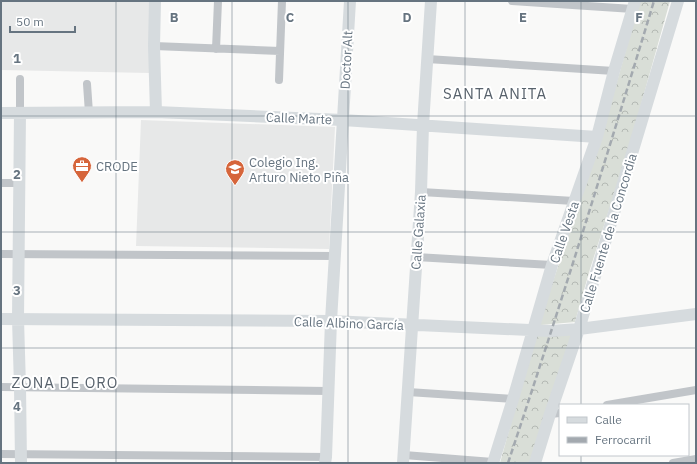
<svg xmlns="http://www.w3.org/2000/svg" width="697" height="464" font-family="'IBM Plex Sans',sans-serif">
  <defs>
    <pattern id="forest-crowns" width="20" height="18" patternUnits="userSpaceOnUse"><rect width="20" height="18" fill="#d9ded7"/><path d="M2 6a3 3 0 1 1 6 0M12 15a3 3 0 1 1 6 0" fill="none" stroke="#b4b9b4"/></pattern>
  </defs>
  <rect width="100%" height="100%" fill="#f9f9f8"/>
  <path fill="#e7e8e8" d="M1 1H149L150 73 1 70Z
    M141 120 335 127 329 249 136 246Z"/>
  <path fill="url(#forest-crowns)" d="M640 1H670L628 151 590 269 575 322 541 325 540 321 604 127Z
    M537 335H573L531 463H500L518 398Z"/>
  <g fill="none" stroke-linecap="round" stroke-linejoin="round">
    <path stroke="#c1c5c9" stroke-width="8" d="M512 1 633 9
      M154 46 280 51
      M216 49 218 1
      M427 59 614 71
      M279 80 282 1
      M87 84 89 113
      M20 113V79
      M1 183H19
      M421 192 574 201
      M1 254 335 256
      M416 257 552 265
      M1 387 328 391
      M408 392 513 399
      M607 405 696 390
      M550 414 560 413
      M1 454 326 457
      M404 455 493 462
      M673 463 696 459"/>
    <path stroke="#d6dbde" stroke-width="12" d="M155 1 154 46 156 112
      M1 113 156 112 343 120 597 137
      M20 113 18 319 20 387 21 463
      M1 319 331 321 551 331 579 329 696 314
      M325 463 326 457 331 321 350 1
      M403 463 421 192 423 125 431 1
      M493 463 513 399 552 265 597 137 614 71 635 1
      M535 463 550 414 579 329 678 1"/>
    <path stroke="#a3a9af" stroke-width="2.5" stroke-dasharray="6 3" stroke-linecap="butt" d="M508 463C559 310 607 156 654 1"/>
  </g>
  <path fill="none" stroke="#667480" stroke-width="1" stroke-opacity="0.55" d="M116 1V463M232 1V463M348 1V463M465 1V463M581 1V405M1 116H696M1 232H696M1 348H696M581 455V463"/>
  <defs>
    <symbol id="office-pin" viewBox="-11 -11 22 30"><path d="M0 17L-7.5 6A9.5 9.5 0 1 1 7.5 6Z" fill="#d6653b" stroke="#fff"/><path d="M-6-3h4V-5.5h4V-3h4V5H-6ZM-1-4.5V-3h2v-1.5ZM-6 0V1H6V0Z" fill="#fff"/></symbol>
    <symbol id="school-pin" viewBox="-11 -11 22 30"><path d="M0 17L-7.5 6A9.5 9.5 0 1 1 7.5 6Z" fill="#d6653b" stroke="#fff"/><path d="M0-5L7-2L0 1L-7-2ZM-4 1L0 2.5L4 1V4Q0 6-4 4Z" fill="#fff"/></symbol>
  </defs>
  <g fill-rule="evenodd">
    <use href="#office-pin" x="71" y="155" width="22" height="30"/>
    <use href="#school-pin" x="224" y="158" width="22" height="30"/>
  </g>
  <g text-anchor="middle" stroke-width="4" stroke-linejoin="round" paint-order="stroke">
    <g font-size="13" fill="#667480" stroke="#fff">
      <text transform="translate(346 60) rotate(-87)" y="5">Doctor Alt</text>
      <text transform="translate(299 118) rotate(2)" y="5">Calle Marte</text>
      <text transform="translate(418 232) rotate(-86)" y="5">Calle Galaxia</text>
      <text transform="translate(564 232) rotate(-71)" y="5">Calle Vesta</text>
      <text transform="translate(608 233) rotate(-73)" y="5">Calle Fuente de la Concordia</text>
      <text transform="translate(349 323) rotate(2)" y="5">Calle Albino García</text>
    </g>
    <g font-size="13" fill="#667480" stroke="#fff" text-anchor="start">
      <text x="249" y="167">Colegio Ing.<tspan x="249" dy="15">Arturo Nieto Piña</tspan></text>
      <text x="96" y="171">CRODE</text>
    </g>
    <g font-size="15" letter-spacing="1" fill="#58626c" stroke="#fff">
      <text x="495" y="99">SANTA ANITA</text>
      <text x="65" y="388">ZONA DE ORO</text>
    </g>
  </g>
  <g font-size="13" text-anchor="middle" font-weight="bold" fill="#667480" stroke="#fff" stroke-width="4" stroke-linejoin="round" paint-order="stroke">
    <text x="174" y="22">B</text>
    <text x="290" y="22">C</text>
    <text x="407" y="22">D</text>
    <text x="523" y="22">E</text>
    <text x="639" y="22">F</text>
    <text x="17" y="63">1</text>
    <text x="17" y="179">2</text>
    <text x="17" y="295">3</text>
    <text x="17" y="411">4</text>
  </g>
  <rect width="697" height="464" fill="none" stroke="#667480" stroke-width="4"/>
  <rect x="559" y="404" width="130" height="52" fill="#ffffff" stroke="#c2c7cc"/>
  <rect x="567" y="417" width="20" height="6" fill="#d6dbde" stroke="#c2c7cc"/>
  <text x="595" y="424" font-size="12" fill="#667480">Calle</text>
  <rect x="567" y="437" width="20" height="6" fill="#a3a9af" stroke="#c2c7cc"/>
  <text x="595" y="444" font-size="12" fill="#667480">Ferrocarril</text>
  <path d="M10 26v6h65v-6" fill="none" stroke="#667480" stroke-width="2"/>
  <text x="16" y="26" font-size="12" fill="#667480" stroke="#ffffff" stroke-width="3" paint-order="stroke">50 m</text>
</svg>
